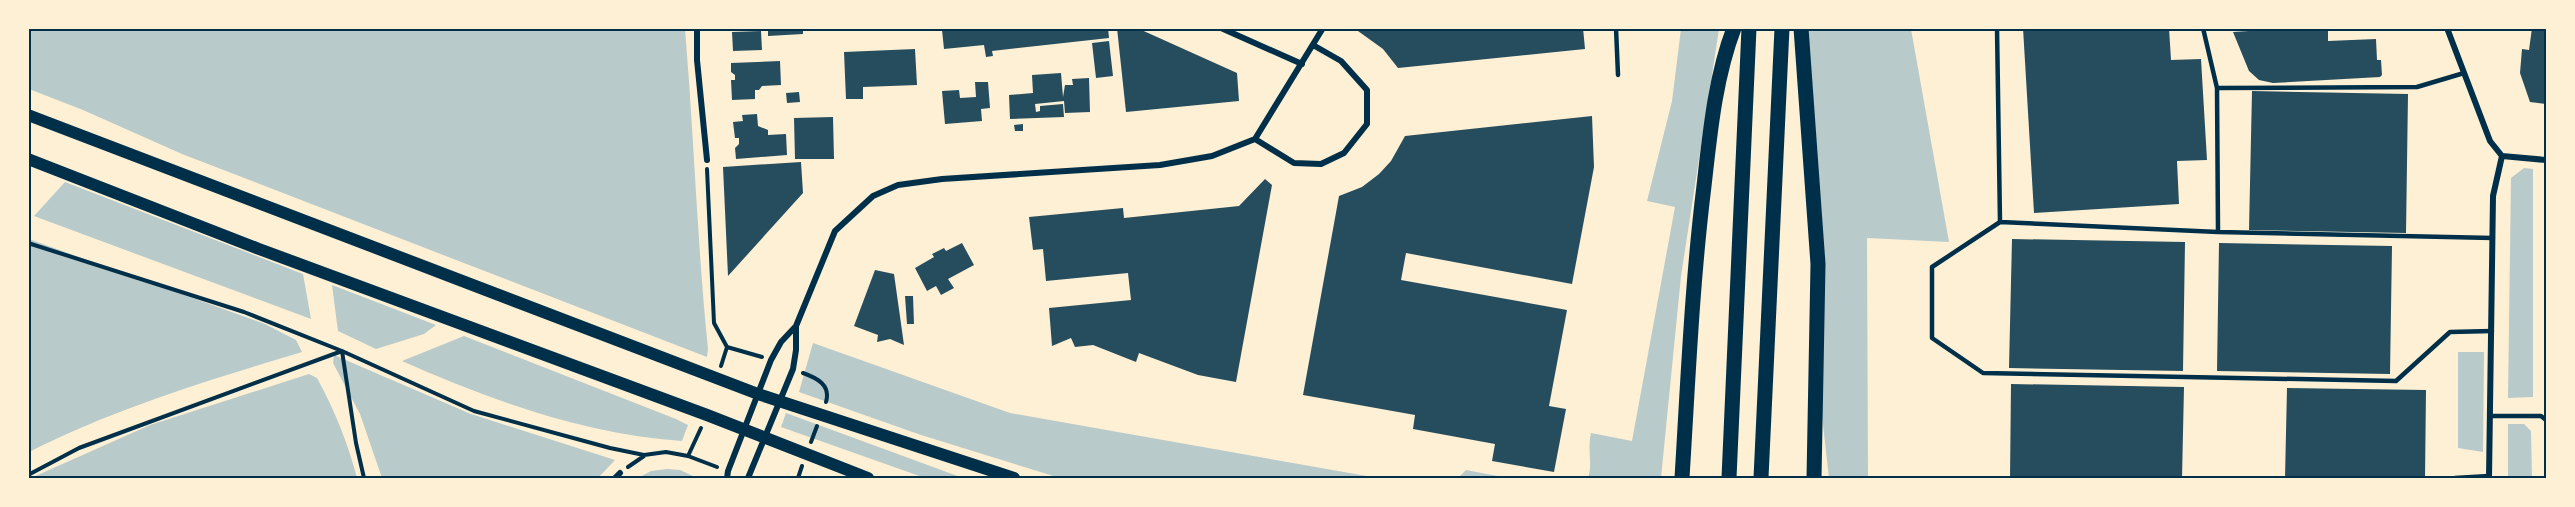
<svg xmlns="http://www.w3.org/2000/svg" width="2575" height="507" font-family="'Golos Text',sans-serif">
  <rect width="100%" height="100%" fill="#fdf0d5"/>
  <path fill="#b9caca" d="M28 29H685C694 135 697 242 708 349L707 357 182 154 83 110 29 89Z
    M1681 29H1719L1681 276 1661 478H1588C1593 463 1587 451 1591 433L1632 441 1675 207 1647 201 1672 101Z
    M1808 29H1911L1949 242 1867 238 1868 478H1829L1822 416Z
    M2524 168 2533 169V397L2508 398 2511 178Z
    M65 182 303 274 311 319 34 216Z
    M29 239 265 324 296 340 302 352C209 380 116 408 29 452Z
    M332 285 436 325 424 334 376 349 338 331Z
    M464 336 676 419 688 425 682 441C586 435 490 400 402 361Z
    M813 343 1010 413 1378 478H1060L921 435 799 392Z
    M2458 352H2484L2483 452 2458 448Z
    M334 355 471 414 615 460 598 478H382L360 414 333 363Z
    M309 374 317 378C334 409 348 443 357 478H31L150 425Z
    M786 413 963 478H967H925L781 427Z
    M2508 424H2524L2531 431 2532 478H2508Z
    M667 469 680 470 697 478H638L651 471Z
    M1466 470 1508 478H1458Z"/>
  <path fill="#264d5e" d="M768 28H803V34L768 36Z
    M957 28H1108L1109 38 992 51 993 56 986 57 984 45 944 49 942 30Z
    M1117 28H1137L1237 73 1239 101 1126 112Z
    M1360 28H1583L1585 49 1398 68 1383 49 1358 31Z
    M2023 28H2169L2171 60 2201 59 2207 160 2177 161 2179 204 2034 213Z
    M2295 28H2328V41L2376 39 2377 60H2381L2382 75 2380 77 2273 83 2259 80 2249 71 2233 32Z
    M2532 28H2546V104L2530 102 2520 73 2522 49 2529 50Z
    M761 31 762 50 733 51 732 32Z
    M1109 41 1113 76 1096 78 1092 43Z
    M915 49 917 85 863 87V99H846L844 52Z
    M780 61 781 85 762 86 759 90H755V99L732 100 731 80H735V75L731 72V63Z
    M1061 73 1063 97 1065 85H1073L1072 79 1089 78 1090 112 1065 113 1064 101 1035 104 1036 112 1040 111V106L1063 104 1064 117 1010 119 1009 95 1033 93 1032 75Z
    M975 82H988L990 108 981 109 982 121 945 124 942 91 959 90 960 98 976 97Z
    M2252 91 2408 94 2406 233 2249 230Z
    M799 92 800 102 787 103 786 93Z
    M757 114 758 126 768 130V135L786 134 787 155 736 159 735 148 739 144V138H735L733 122 743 121 742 115Z
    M1592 116 1594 167 1572 284 1406 253 1401 280 1567 310 1549 406 1566 409 1554 472 1492 461 1495 444 1413 429 1415 415 1303 395 1339 196 1362 187 1379 174 1391 161 1405 136Z
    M833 117 834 159H795L794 118Z
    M1023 124V131H1015L1014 125Z
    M801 162 803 193 728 276 723 167Z
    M1265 179 1272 185 1236 382 1198 375 1139 353 1136 362 1093 345 1075 347 1071 338 1052 346 1049 308 1131 300 1128 273 1046 281 1043 249 1033 250 1029 217 1123 208 1124 218 1239 206Z
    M2012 239 2185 242 2183 371 2009 368Z
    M962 243 974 265 948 279 954 288 941 295 936 286 927 291 915 268 934 257 932 254 944 248 946 251Z
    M2219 243 2392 246 2390 374 2217 371Z
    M875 270 894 274 904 345 890 339 877 342 878 335 854 326Z
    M905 296H913L914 324H907Z
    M2011 384 2184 387 2182 478H2010Z
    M2287 388 2426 390 2425 478H2285Z"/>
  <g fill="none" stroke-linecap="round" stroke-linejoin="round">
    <path stroke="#003049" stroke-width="4" d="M707 169 714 323 727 347 762 357
      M28 243 244 312 342 351 474 411 610 448 644 455 666 452 688 456 717 467
      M721 366 727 347
      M803 373C817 378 831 385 826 402
      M811 442 817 426
      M688 456 701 428
      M628 467 644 456
      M28 475 79 448 342 351 356 443 364 478
      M798 478 802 466"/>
    <path stroke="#003049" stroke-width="4.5" d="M1616 28 1618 75
      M1997 28 2000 222 1932 267V338L1983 373 2396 381 2450 332 2492 331
      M2203 28 2217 88 2417 87 2464 73
      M2217 88 2218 232 2493 238
      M2000 222 2218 232
      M2490 416H2541L2546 420
      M2455 478 2489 476"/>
    <path stroke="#003049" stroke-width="6" d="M697 28V60L707 160
      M1221 28 1302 64
      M2447 28 2490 141 2502 156 2493 196 2489 478
      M1255 139 1294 163 1321 164 1344 153 1367 124V90L1341 61 1313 45
      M2502 156 2546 160
      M615 478 620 473
      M727 478 728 471 771 360 781 342 796 326 835 231 873 196 898 185 942 179 1160 165 1212 156 1255 139 1323 28
      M748 478 793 369 796 350V326"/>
    <path stroke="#003049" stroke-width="12" d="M28 115 758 394 1014 478
      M28 159 259 249 707 415 868 478"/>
    <path stroke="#003049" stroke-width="15" d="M1801 28 1818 264 1814 478
      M1682 478C1688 381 1692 283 1704 186 1710 133 1715 78 1734 28
      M1729 478 1749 28
      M1761 478 1782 28"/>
  </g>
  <rect width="2575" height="507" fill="none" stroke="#fdf0d5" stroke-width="60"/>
  <rect x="30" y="30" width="2515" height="447" fill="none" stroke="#003049" stroke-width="2"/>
</svg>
